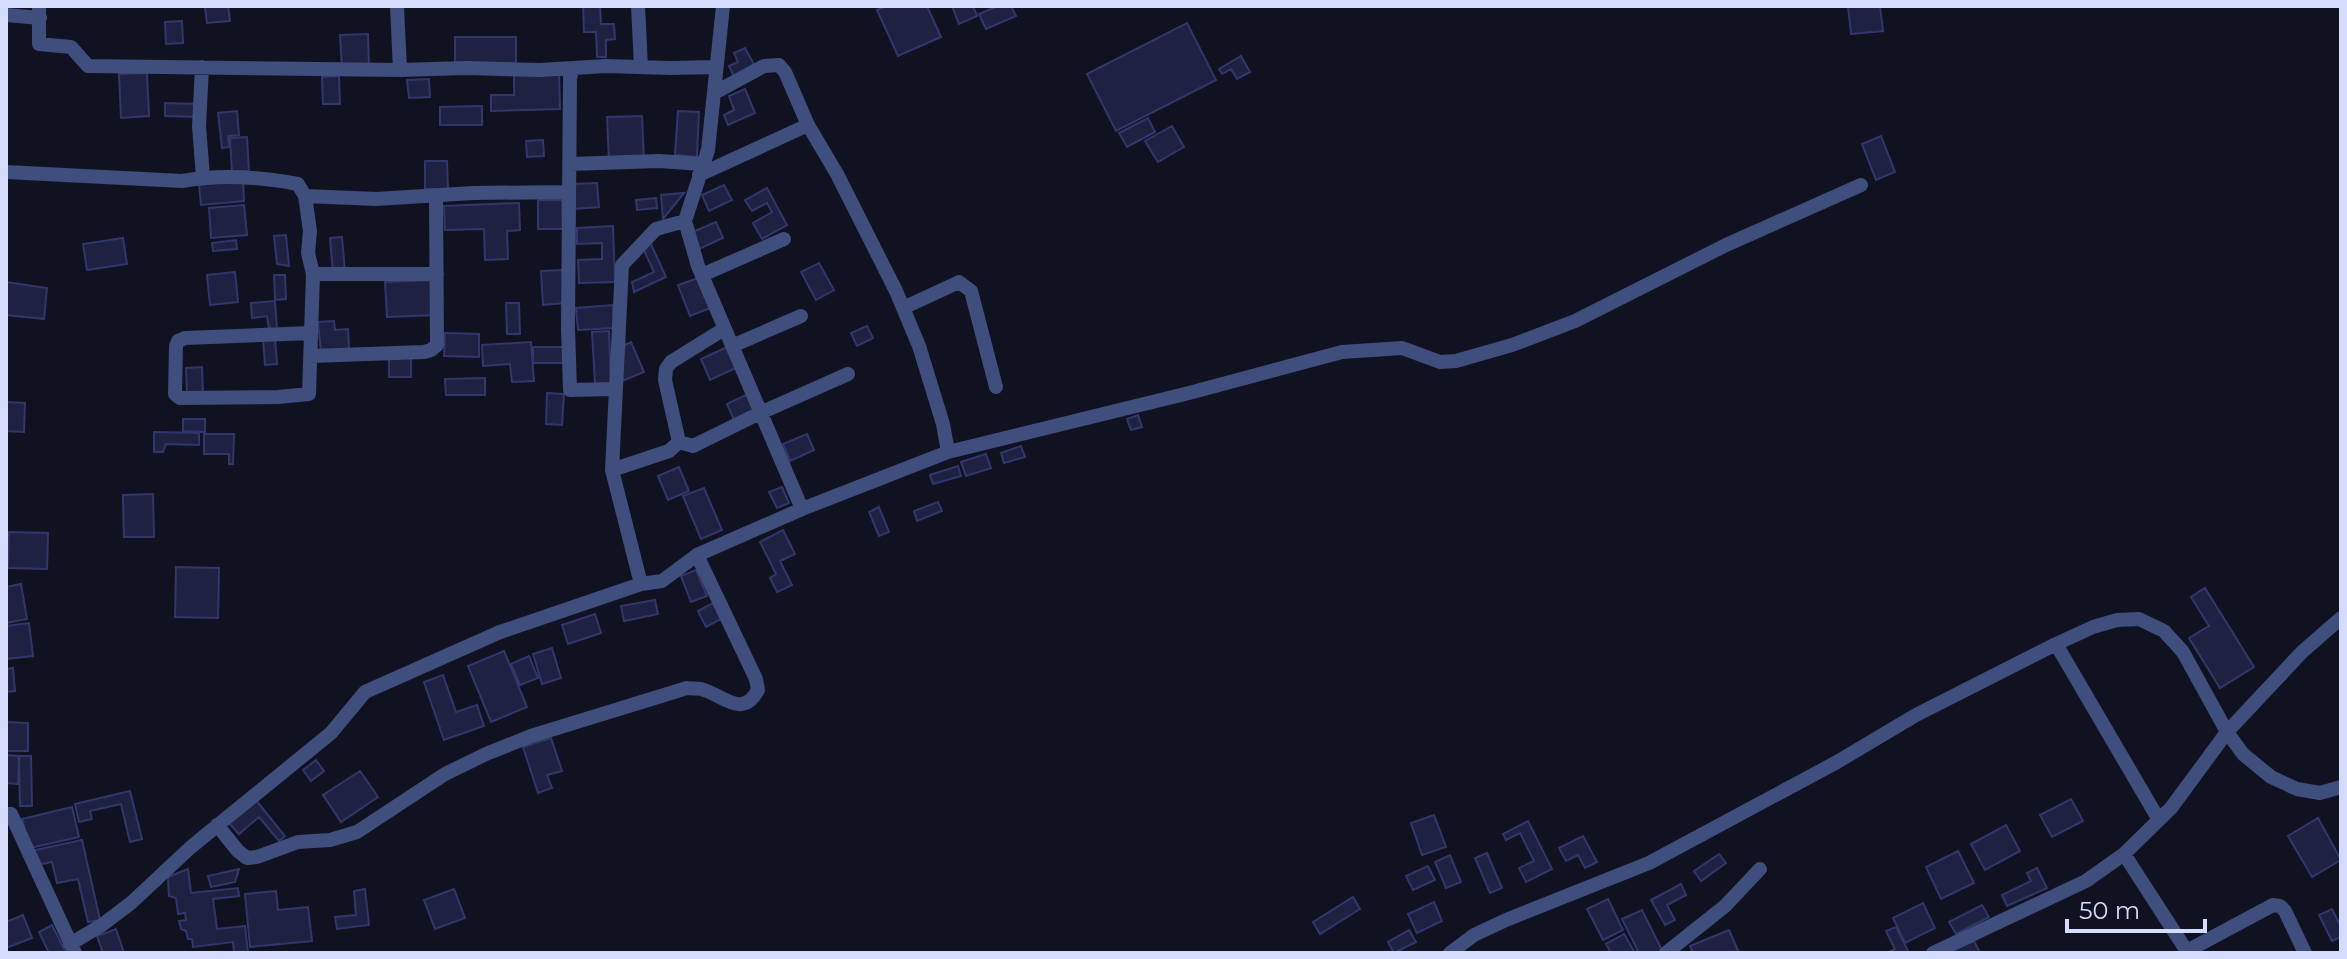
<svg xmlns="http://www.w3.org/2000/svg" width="2347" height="959" font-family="Montserrat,sans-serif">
  <rect width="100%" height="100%" fill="#101222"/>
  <path fill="#1e2141" stroke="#32376b" stroke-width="2" d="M228 6 230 21 207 23 205 7Z
    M583 6H600L601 24H614L615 39 606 40V57H597L596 32H584Z
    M887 6H927L941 37 898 56 877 10Z
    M952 6H973L977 16 959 24Z
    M998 6H1011L1016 16 986 29 979 14Z
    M1848 6H1880L1883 31 1851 34Z
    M182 21 183 43 166 44 165 22Z
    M1187 23 1216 80 1116 131 1087 74Z
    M368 34 369 67 342 68 340 35Z
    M455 37H516V63H455Z
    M745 48 756 68 735 79 729 66 738 62 734 53Z
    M1241 56 1250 72 1237 79 1231 69 1222 74 1219 69Z
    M147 73 149 116 121 118 119 74Z
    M559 73 560 109 491 111V95H514V75Z
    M339 76 340 104H323L322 77Z
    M429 79 430 97 409 98 407 80Z
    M745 89 755 113 728 125 724 115 734 110 729 96Z
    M165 103 198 104V117L165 116Z
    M482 106V125H440V107Z
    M237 111 239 135 228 136 229 147 222 148 218 113Z
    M678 111 699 112 697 157 675 155Z
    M642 116 644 161 609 162 607 117Z
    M1148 118 1155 132 1127 147 1119 133Z
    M1172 126 1184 147 1158 162 1145 141Z
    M1881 136 1895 172 1876 180 1862 144Z
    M247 137 249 171 232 172 230 138Z
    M543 140 544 156 527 157 526 141Z
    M425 161H447L448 189H425Z
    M243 180 244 201 201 205 199 185Z
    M597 183 599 207 574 209 572 184Z
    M724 185 732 200 709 211 702 195Z
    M767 188 787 225 762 239 753 223 772 212 767 203 752 211 745 200Z
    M684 193 663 219 661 195Z
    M656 198 657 208 637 210 636 200Z
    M538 200H562L563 229H538Z
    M519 203 520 230 507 231 508 259 485 260 484 229 445 230 444 206Z
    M244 205 247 235 211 238 209 208Z
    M716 222 723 238 697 250 690 233Z
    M613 226 615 282 579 283 578 260 602 259V243L577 244V228Z
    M286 235 289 266 277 264 274 236Z
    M342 237 345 272 333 273 330 238Z
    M123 238 127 264 87 270 83 244Z
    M236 240 237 249 213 251 212 243Z
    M650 242 666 277 634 292 632 282 654 272 642 246Z
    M819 263 834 290 816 300 801 272Z
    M563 270 565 303 543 305 541 271Z
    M235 272 238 302 210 305 207 275Z
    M274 275H285L286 299 275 300Z
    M701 277 713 307 690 316 678 285Z
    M434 280 436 315 387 317 385 282Z
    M6 282 47 288 44 319 6 315Z
    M275 301 277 329H269L267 316 252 318 251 303Z
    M506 303H519L520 334H507Z
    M613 305 614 328 578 330 576 308Z
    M334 321 335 330 348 329 349 350 321 352 318 322Z
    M867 326 873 338 857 346 851 333Z
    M609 331 611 383 595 384 592 332Z
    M445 333 479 334V357L444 356Z
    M263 338H275L277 364 265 365Z
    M531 342 534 381 512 382 510 364 483 366 482 345Z
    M631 342 644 372 620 382 625 345Z
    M533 347H567V363H533Z
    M727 347 736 368 710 380 701 359Z
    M389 355 411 356V377H389Z
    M202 367 203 395 187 396 186 368Z
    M485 378V395H446L445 379Z
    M547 393 564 394 562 425 546 424Z
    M748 394 755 410 734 420 727 404Z
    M6 402 25 403 24 432 6 431Z
    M1138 415 1142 427 1131 430 1127 419Z
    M183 419H205V432L183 431Z
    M154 432 199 433V445L166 444 163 452H154Z
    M204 434H234L233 464H229V454H204Z
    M807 434 814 450 790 461 783 444Z
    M1021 446 1025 457 1004 463 1001 453Z
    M986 454 991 468 966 476 961 462Z
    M958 466 961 476 933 484 930 475Z
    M679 467 689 491 668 500 658 476Z
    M782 487 789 503 777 508 769 492Z
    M704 488 722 530 701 539 683 496Z
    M153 494 154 537H124L123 495Z
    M938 502 942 511 917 521 914 511Z
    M879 507 889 532 879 536 869 512Z
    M783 530 795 554 780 561 792 585 777 592 770 578 776 574 760 542Z
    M9 532 48 533 47 569 8 568Z
    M176 567 219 568 218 618 175 617Z
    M696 570 707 596 691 602 681 576Z
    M21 584 27 619 6 623V587Z
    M2205 588 2254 667 2220 688 2189 638 2209 626 2191 597Z
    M655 600 658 614 624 621 621 606Z
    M713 603 721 619 706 627 698 611Z
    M595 614 601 633 568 644 562 625Z
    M29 623 33 656 6 659V626Z
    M552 648 561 678 542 684 533 654Z
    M504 651 527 707 491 722 468 666Z
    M529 656 538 678 520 685 511 664Z
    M13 668 15 691 6 692V669Z
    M443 675 456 712 477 705 484 726 444 740 424 682Z
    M6 722 28 723V751H6Z
    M551 738 562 771 547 775 552 788 538 793 523 747Z
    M6 755 19 756 18 784 6 783Z
    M19 756H31L32 806H20Z
    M316 760 324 771 311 781 303 770Z
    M360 771 378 797 341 822 323 795Z
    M130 791 142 839 130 842 121 804 90 811 92 819 79 822 75 804Z
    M255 799 285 836 279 841 259 817 239 834 228 822Z
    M2071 799 2083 821 2052 837 2040 815Z
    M72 807 79 837 30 848 22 819Z
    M1434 815 1446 847 1422 855 1411 823Z
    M2318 818 2341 860 2312 877 2288 836Z
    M1528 821 1552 869 1526 882 1519 868 1534 861 1520 833 1506 840 1503 834Z
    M2006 825 2020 851 1985 870 1971 844Z
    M1583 836 1597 862 1585 868 1578 855 1566 861 1559 848Z
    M82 840 100 920 88 922 78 879 57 883 52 862 36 865 31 851Z
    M1958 851 1974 883 1941 899 1926 867Z
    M1487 853 1502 888 1490 893 1475 858Z
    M1719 854 1726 863 1701 881 1694 871Z
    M1450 855 1461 882 1446 888 1435 862Z
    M1428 866 1435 880 1413 890 1406 876Z
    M2037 868 2047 888 2007 906 2002 895 2031 881 2027 873Z
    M188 869 191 893 238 888 239 896 213 899 217 929 245 926 248 953H234L233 942 193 947 192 939H188L186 931 181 929 179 921 186 920 185 913 178 914 176 898 169 896 168 877Z
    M239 869 235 882 211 887 208 876Z
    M1681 884 1686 895 1667 905 1675 920 1665 925 1651 900Z
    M365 889 369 925 337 929 335 917 356 915 354 891Z
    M454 889 465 918 435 929 424 900Z
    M276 891 278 910 308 907 312 941 250 947 245 894Z
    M1353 897 1360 909 1320 934 1313 922Z
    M1608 899 1623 930 1603 940 1587 909Z
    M1434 902 1442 921 1417 933 1408 914Z
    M1923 903 1935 928 1905 943 1893 918Z
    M1982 905 1989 917 1956 934 1949 922Z
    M2332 909 2341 927V937L2332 941 2319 915Z
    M1642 910 1663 952 1662 953H1639L1622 919Z
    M23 915 32 938 6 948V922Z
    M52 925 66 953H49L39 932Z
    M1896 927 1909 953H1887L1895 949 1886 931Z
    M116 929 124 953H103L97 936Z
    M1409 930 1416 942 1394 953 1388 942Z
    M1729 930 1739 953H1693L1690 946Z
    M1624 934 1635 953H1611L1606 944Z
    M1974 941 1980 953H1947Z"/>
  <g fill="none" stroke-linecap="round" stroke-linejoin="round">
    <path stroke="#3f4e7d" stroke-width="14" d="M39 6V44L71 47 88 66 400 70 397 6
      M638 6 641 67
      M723 6 708 150 685 221 698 266 802 509
      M6 15 40 18
      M202 67 199 126 203 177
      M573 68 570 78 568 328 570 390 615 389
      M400 70 466 68 540 70 606 66 670 68 716 67
      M714 93 764 66 779 65 785 72 808 125
      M570 164 659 161 703 164
      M6 172 182 181C222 174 259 177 298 184L305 196 376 199 473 193 569 192
      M699 175 808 125 837 174 896 291 919 346 943 424 948 452
      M305 196 310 231 308 253 313 274 309 394 278 397 180 398 175 394 176 346 178 341 185 338 310 333
      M313 274H437
      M702 275 784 239
      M903 308 959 282 971 291 996 387
      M732 346 801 316
      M311 356 424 352 431 350 437 345 436 196
      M679 442 693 446 760 413 848 374
      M612 470 669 451 679 442 665 380 666 369 671 362 724 329
      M641 584 612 470 622 265 656 229 685 221
      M2056 644 2159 820
      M6 814H11L75 953
      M217 825 238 851 247 858 257 857 298 842 330 840 357 832 445 774 486 754 531 736 687 688C692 689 696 688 701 689 722 694 742 720 758 690L756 679 697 555
      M2124 854 2188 953
      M70 944 102 925 131 903 191 847 331 733 365 692 500 632 641 584 662 581 697 555 802 509 948 452 1189 393 1342 352 1402 348 1440 362 1456 361 1512 345 1575 321 1726 245 1861 185
      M2187 951 2273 905 2280 906 2285 911 2305 953
      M1450 953 1474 935 1506 920 1649 863 1837 762 1916 715 2056 644 2093 627 2117 620 2139 619 2164 631 2183 652 2227 732 2243 754 2271 777 2297 789 2320 793 2341 787
      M1666 953 1725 906 1760 869
      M1933 953 2086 881 2124 854 2171 808 2227 732 2302 652 2341 618"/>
  </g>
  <rect width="2347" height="959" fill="none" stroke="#d5dbfb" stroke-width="16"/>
  <path d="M2067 919v12h138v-12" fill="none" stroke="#d5dbfb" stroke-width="4"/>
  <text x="2079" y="919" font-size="24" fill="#d5dbfb" stroke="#101222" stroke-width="6" paint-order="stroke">50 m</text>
</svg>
